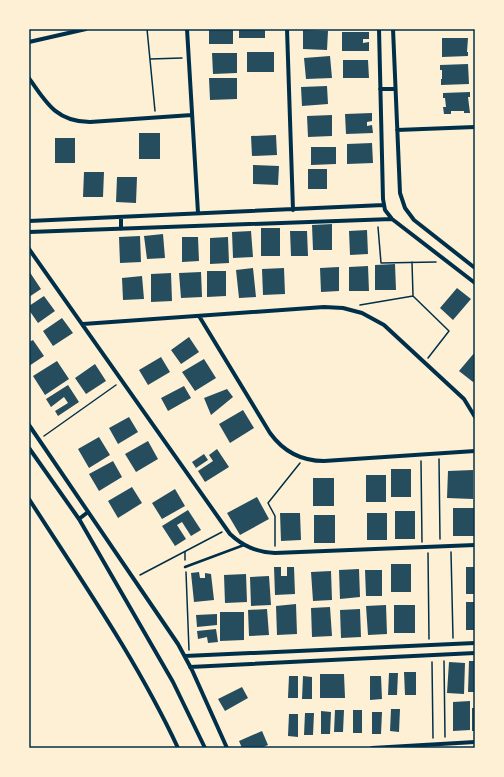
<svg xmlns="http://www.w3.org/2000/svg" width="504" height="777" font-family="Karla,sans-serif">
  <rect width="100%" height="100%" fill="#fdf0d5"/>
  <path fill="#264d5e" d="M209 29H233V44H209Z
    M239 29H265V38H239Z
    M303 30 328 31 327 50 303 49Z
    M342 32H369V39H363V43L369 42V51H342Z
    M442 38H468L467 52H468V56L442 57Z
    M247 52H274V72H247Z
    M212 53H237V73L213 74Z
    M330 56 332 78 306 79 304 58Z
    M343 60H368L369 78H343Z
    M468 64 469 84 441 85V79H442V70H440V65Z
    M209 78H237V99L210 100Z
    M327 86 328 104 302 106 301 87Z
    M470 92V97H468L470 113H464V111H451V114H444L443 107H446L445 98H443V93Z
    M372 113V121L367 122V126L372 125 373 133 346 134 345 114Z
    M332 115V136L308 137 307 116Z
    M139 133H160V159H139Z
    M276 135 277 155 252 156 251 136Z
    M55 138H75V163H55Z
    M372 143 373 163 347 164V144Z
    M311 147H336V164L311 165Z
    M253 165 279 166 278 185 253 184Z
    M308 169H327V189H308Z
    M84 172H104L103 197H83Z
    M117 177H137L136 203 116 202Z
    M332 224V250H313L312 225Z
    M261 228H280V256H261Z
    M367 230 368 254 350 255 349 231Z
    M251 231 253 257 233 258 232 232Z
    M290 231H307L308 256H291Z
    M163 234 165 258 147 259 144 236Z
    M140 236 141 262 120 263 119 237Z
    M182 237H198L199 261 182 262Z
    M228 237 229 263 210 264V238Z
    M395 264 396 290H375V265Z
    M368 266 369 291H349V267Z
    M339 267V291L321 292 320 268Z
    M253 268 256 297 239 298 236 270Z
    M284 268 285 294 263 295 262 269Z
    M29 271 41 289 29 297Z
    M207 271H226V296L207 297Z
    M201 272 202 297 181 298 179 273Z
    M171 273 172 301 151 302V274Z
    M142 276 144 299 123 300 122 278Z
    M457 288 471 299 453 320 440 308Z
    M44 296 55 311 38 323 29 310V306Z
    M62 318 73 333 53 346 43 331Z
    M189 337 199 352 181 364 171 350Z
    M33 340 44 356 29 366V342Z
    M475 352V379L473 382 459 371Z
    M161 357 170 372 148 385 139 370Z
    M204 359 216 378 195 391 182 372Z
    M57 361 69 379 45 395 33 376Z
    M95 364 106 381 86 394 75 378Z
    M68 385 79 402 58 416 55 411 68 403 64 397 51 407 46 399Z
    M184 386 191 398 168 411 161 398Z
    M227 389 233 397 211 415 204 398Z
    M243 410 254 428 230 443 219 424Z
    M129 417 138 432 118 444 109 428Z
    M99 437 110 455 89 468 78 449Z
    M148 441 158 459 136 472 125 454Z
    M217 449 229 467 205 482 198 471 213 461 209 455Z
    M204 454 208 460 196 468 192 462Z
    M113 461 122 477 99 491 89 474Z
    M391 469H411V497H391Z
    M473 470V499L447 498 448 471Z
    M366 475H386V502H366Z
    M313 478H334V506H313Z
    M132 487 142 503 118 518 108 501Z
    M175 489 185 506 162 519 152 503Z
    M257 497 269 519 240 535 227 513Z
    M453 508H474V536H453Z
    M188 510 201 530 191 536 182 522 177 525 186 539 175 546 162 526Z
    M395 511H415V539H395Z
    M280 513H300L301 540 281 541Z
    M367 513H387V540H367Z
    M314 515H335V543H314Z
    M391 564H411V592H391Z
    M274 567H281V576H287V567H294L295 594 275 595Z
    M466 567H475V594H466Z
    M359 569 360 597 340 599 339 570Z
    M365 570H382V596H366Z
    M331 571 332 600 313 601 311 572Z
    M199 572 200 578H205V573L211 574 214 600 194 602 191 573Z
    M246 574 247 602 225 603 224 575Z
    M269 576 271 605 251 606 250 577Z
    M466 602H475V630H466Z
    M296 604 297 634 277 635 276 606Z
    M386 605 387 634 368 635 366 606Z
    M394 605H415V633H394Z
    M330 607 332 636 312 637 311 608Z
    M267 609 269 635 249 636 248 610Z
    M360 609 361 637 341 638 340 610Z
    M220 612H244V640L220 641Z
    M217 614V625L197 627 196 615Z
    M216 629 218 642 208 643 207 637 198 639 197 631Z
    M469 661H475V692H468Z
    M449 662 465 663 464 694 447 693Z
    M404 672H416V695H405Z
    M389 673H398L397 695H388Z
    M320 674H344L345 698H320Z
    M289 676H298V698H288Z
    M303 676 312 677V699H302Z
    M370 676H381L382 699 370 700Z
    M242 687 248 698 225 711 218 699Z
    M470 701V730L453 731V702Z
    M472 708H475V731H472Z
    M391 709H400L399 732 390 731Z
    M335 710H344L343 732H334Z
    M353 710H362V733H353Z
    M321 711 331 712 330 734H321Z
    M372 712H382L381 734H372Z
    M305 713H314L313 735H304Z
    M289 714H298V737L288 736Z
    M262 731 268 745 261 748H242L239 741Z"/>
  <g fill="none" stroke-linecap="round" stroke-linejoin="round">
    <path stroke="#003049" stroke-width="1.5" d="M147 29 155 111
      M150 59 182 58
      M378 227 381 263 436 262
      M412 262 413 296 449 331 428 358
      M360 305 413 296
      M44 436 116 385
      M439 459 440 539
      M421 461 422 542
      M275 546V516L268 503 300 463
      M185 552V560
      M451 552 453 638
      M428 553 429 639
      M186 572 189 650
      M140 575 222 532
      M444 661 445 737
      M432 662 433 738"/>
    <path stroke="#003049" stroke-width="2.5" d="M185 567 244 545"/>
    <path stroke="#003049" stroke-width="4" d="M187 29 198 213
      M287 29 293 210
      M379 29 383 199 385 210 392 219 475 283
      M393 29 400 193 405 208 414 220 475 268
      M29 42 86 29
      M29 78C46 103 57 122 90 122L192 115
      M380 89H395
      M397 130 475 127
      M121 217V229
      M29 221 384 205
      M29 232 392 219
      M29 249 230 534C243 546 256 552 275 553L475 545
      M199 316 270 433C283 451 301 461 324 461L475 451
      M83 324 324 307 343 308 362 313 384 325 464 399 475 417
      M29 425 178 644 192 670 227 748
      M29 448 79 519 173 682 205 748
      M29 499C81 580 137 660 178 748
      M79 519 88 512
      M185 656 475 643
      M190 667 475 653
      M372 748 475 742"/>
  </g>
  <rect width="504" height="777" fill="none" stroke="#fdf0d5" stroke-width="60"/>
  <rect x="30" y="30" width="444" height="717" fill="none" stroke="#003049" stroke-width="1.5"/>
</svg>
